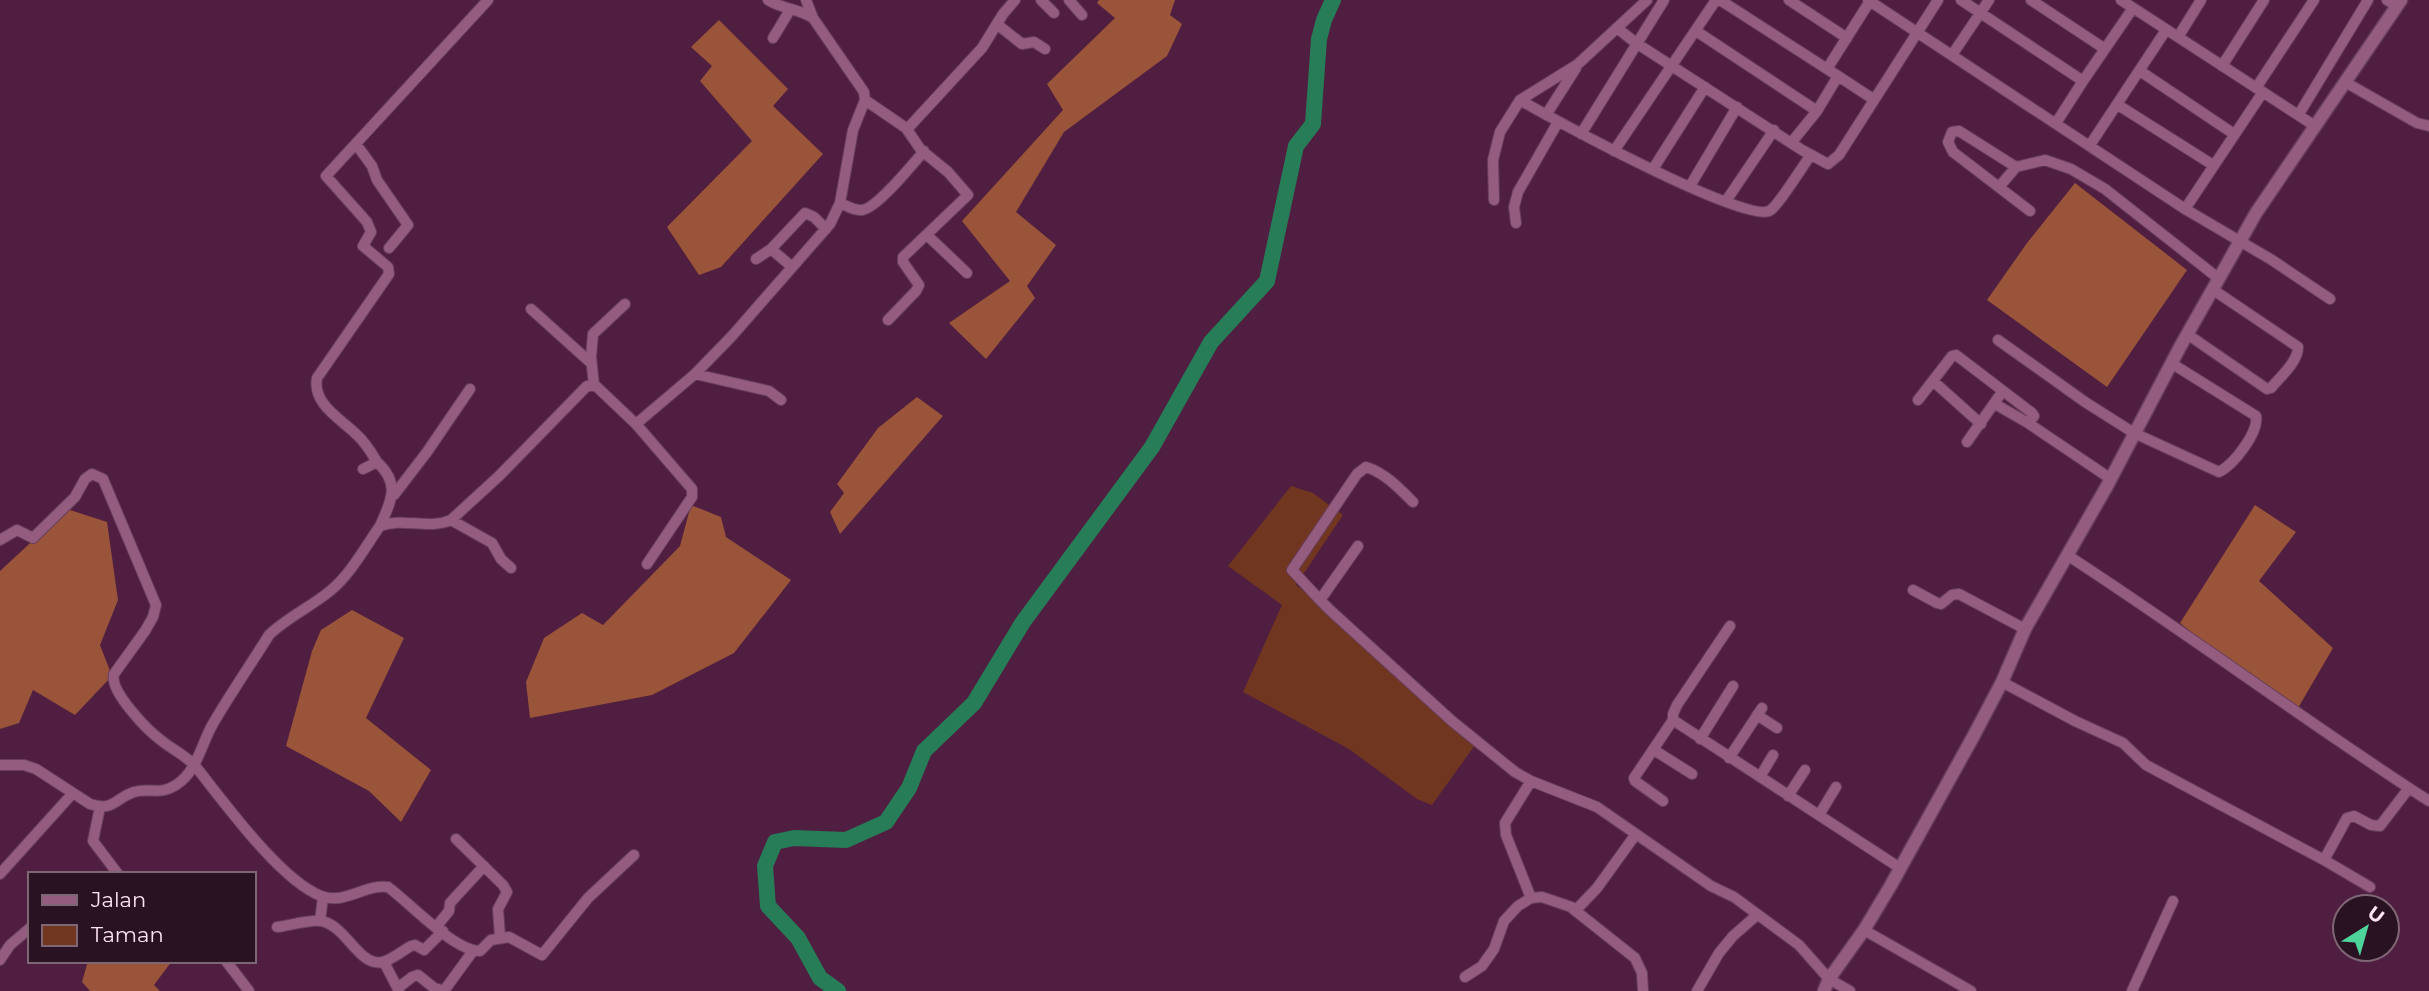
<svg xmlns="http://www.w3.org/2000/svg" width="2429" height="991" font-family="Montserrat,sans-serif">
  <rect width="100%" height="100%" fill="#501e40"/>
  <path fill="#713620" d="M1291 486 1313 493 1343 515 1296 585 1392 661 1480 738 1432 805 1417 799 1349 749 1243 692 1282 605 1228 566Z"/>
  <path fill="#995439" d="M1099 0H1175L1170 15 1182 24 1167 56 1064 132 1016 212 1056 245 1027 286 1035 298 986 359 949 323 1010 281 962 221 1063 110 1047 84 1115 18 1097 3Z
    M719 20 788 89 773 106 823 154 721 267 699 275 667 227 752 141 700 81 712 66 691 47Z
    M2075 183 2187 270 2107 387 1987 300 2027 243Z
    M917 397 943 416 840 534 830 512 844 493 837 484 878 428Z
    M691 505 721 517 726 537 791 580 734 653 652 695 530 718 526 682 544 638 582 613 603 625 680 546Z
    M2255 505 2296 532 2259 581 2333 648 2298 708 2237 670 2180 623Z
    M67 509 107 522 118 600 100 645 112 676 75 715 33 690 19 723 0 729V571Z
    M352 610 404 638 366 718 431 770 401 822 369 791 286 746 312 651 321 630Z
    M88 961H172L154 985 160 991H90L82 982Z"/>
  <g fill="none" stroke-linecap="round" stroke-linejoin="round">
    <path stroke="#267d58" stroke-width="16" d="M838 991 820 978 798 938 768 906 765 866 775 842 794 838 846 840 886 822 909 788 924 751 974 703 1023 622 1152 447 1211 342 1267 281 1296 146 1313 124 1319 39 1324 20 1333 0"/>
    <defs>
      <path id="minor" d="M806 0 813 18
        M1041 0 1054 13
        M1069 0 1082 15
        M1720 0 1838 76
        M1789 0 1847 38
        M1868 0 2185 209 2272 260 2330 299
        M1961 0 2083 81 2056 123
        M2031 0 2105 49
        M2121 0 2315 126
        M2387 0 2397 6
        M998 25 1022 44 1034 42 1045 49
        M1617 28 1636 43 1802 150 1828 164 1839 155 1938 0
        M1696 31 1817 111
        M2178 37 2201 0
        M773 38 790 10
        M1952 55 1989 0
        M2222 66 2264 0
        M1827 69 1870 1
        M2140 71 2234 134
        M2083 81 2133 8
        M2345 82 2417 123 2429 126
        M2256 88 2314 0
        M865 100 906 128 910 126 982 48 1003 14 1015 0
        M1520 100C1552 119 1744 223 1769 211 1778 207 1803 165 1811 155
        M2118 105 2213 165
        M2299 114 2368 0
        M1546 115 1576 68
        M1581 134 1664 0
        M1791 143 1817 111 1838 76 1873 99
        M356 144 372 166 377 180 408 225 389 248
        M2090 145 2166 30
        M1614 151 1716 0
        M1653 169 1705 87
        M1690 186 1737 107
        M1999 187 2016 167
        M1494 200 1493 160 1500 132 1520 100 1578 64 1647 0
        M1726 201 1774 130
        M840 203C847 206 854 211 862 210 877 208 913 164 924 151
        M2185 209 2263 92
        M2030 211 1953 152 1948 142 1952 132 1959 131 2016 167 2045 160 2071 169 2105 189 2218 278
        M1516 223 1514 207 1518 192 1558 122
        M927 235 967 273
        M771 249 805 213 814 217 826 229
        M756 259 771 249 791 266
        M531 309 591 363
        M888 320 916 291 919 285 903 262V257L968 195 948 172 921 150 906 128
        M2187 334 2267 389 2271 388C2280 377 2298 362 2298 347L2212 289
        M1998 340 2085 402 2134 433 2219 472C2233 465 2259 433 2256 416L2171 363
        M695 374 769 391 781 400
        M1933 381 1981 424
        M594 385 591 357 593 334 625 304
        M1918 400 1952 356 1956 355 2032 413 2034 416 2028 423 2111 479
        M1995 404 2028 423
        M636 424 692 489V497L647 564
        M1967 442 2002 392
        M377 462C371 452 366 443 357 435 341 419 312 404 317 378L389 274 388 267 363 246 371 232 367 222 326 176 488 0
        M363 469 377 462C401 484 391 501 380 526
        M394 495 427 452 470 389
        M451 520 492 543 501 559 511 568
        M0 540 17 530 33 538 75 497 85 479 92 474 103 479 156 605 153 617 145 631 114 674C109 691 148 731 162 741 173 750 187 756 196 767 224 802 280 880 321 896 345 905 365 884 388 887 410 903 454 951 480 951L491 940 509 937 542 955 588 898 634 855
        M1358 546 1320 600 1331 611 1452 721 1515 772 1531 781 1597 807 1711 886 1734 897 1799 945 1829 979 1850 991
        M2067 555C2189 634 2306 722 2429 801
        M1913 590 1937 603 1941 604 1952 595 1959 594 2025 629
        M1320 600 1292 570 1357 474 1366 467C1385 473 1399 488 1413 502
        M1730 626 1677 705 1673 714V720L1900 868
        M2002 682 2075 721 2123 743 2146 765 2324 860 2370 887
        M1757 715 1777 728
        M1700 739 1733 686
        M1654 750 1692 774
        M1729 758 1762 708
        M0 765H24L36 769 90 804C114 812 115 798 134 792 150 787 159 796 176 785 198 771 201 743 214 722 231 693 251 664 269 635 285 619 312 606 330 591 351 574 365 547 380 526 403 517 428 530 451 520L499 476 587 386H596L636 424 695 374 732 336 830 224 840 203 853 130 865 100 864 92 813 18C800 9 782 9 768 0
        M1760 777 1773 755
        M1788 796 1805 770
        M1663 801 1635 781 1634 778 1673 720
        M100 807 93 841 118 874
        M1819 815 1836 787
        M456 839 503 885 507 892 498 909 500 937
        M2324 860 2347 818 2354 816 2371 825 2380 826 2409 788
        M0 874 73 793
        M1531 898 1506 835 1505 823 1531 781
        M1572 908 1635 958 1642 973 1643 991
        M320 921 323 897
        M277 927C288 926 310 919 321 921 346 925 359 967 382 962 392 960 402 951 411 946L415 945 424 950 443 931
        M436 927 449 911 450 903 484 866
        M1864 930 1971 991
        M0 960 10 945 30 928
        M226 961 249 991
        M384 962 399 991
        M1465 977 1482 966 1494 949 1504 921 1518 906 1531 898 1542 897 1577 909 1597 888 1636 834
        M398 988 412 977 418 975 434 988 442 990 446 988 473 951
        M1697 991 1719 953 1733 936 1757 915
        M2132 991 2173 901"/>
      <path id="tertiary" d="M1824 991 1829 979 1864 930 1891 885 1973 737 2002 682 2025 629 2107 486 2180 347 2256 213 2401 0"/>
    </defs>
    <use href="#minor" stroke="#693e5c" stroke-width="12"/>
    <use href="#tertiary" stroke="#693e5c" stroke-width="15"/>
    <use href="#minor" stroke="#945d80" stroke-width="10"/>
    <use href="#tertiary" stroke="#945d80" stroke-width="12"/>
  </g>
  <rect x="28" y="872" width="228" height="91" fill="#291221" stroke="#7e6675" stroke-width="2"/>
  <rect x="42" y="895" width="35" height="10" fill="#945d80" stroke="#7e6675" stroke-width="2"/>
  <text x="91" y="907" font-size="21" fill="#fee4f3">Jalan</text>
  <rect x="42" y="925" width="35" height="21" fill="#713620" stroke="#7e6675" stroke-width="2"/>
  <text x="91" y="942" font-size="21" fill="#fee4f3">Taman</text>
  <g transform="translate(2366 928) rotate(37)"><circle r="33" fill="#291221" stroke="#7e6675" stroke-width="2"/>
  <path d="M0-5L12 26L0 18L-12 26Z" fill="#4ed39a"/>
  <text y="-10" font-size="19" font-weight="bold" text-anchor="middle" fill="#fee4f3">U</text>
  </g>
</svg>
